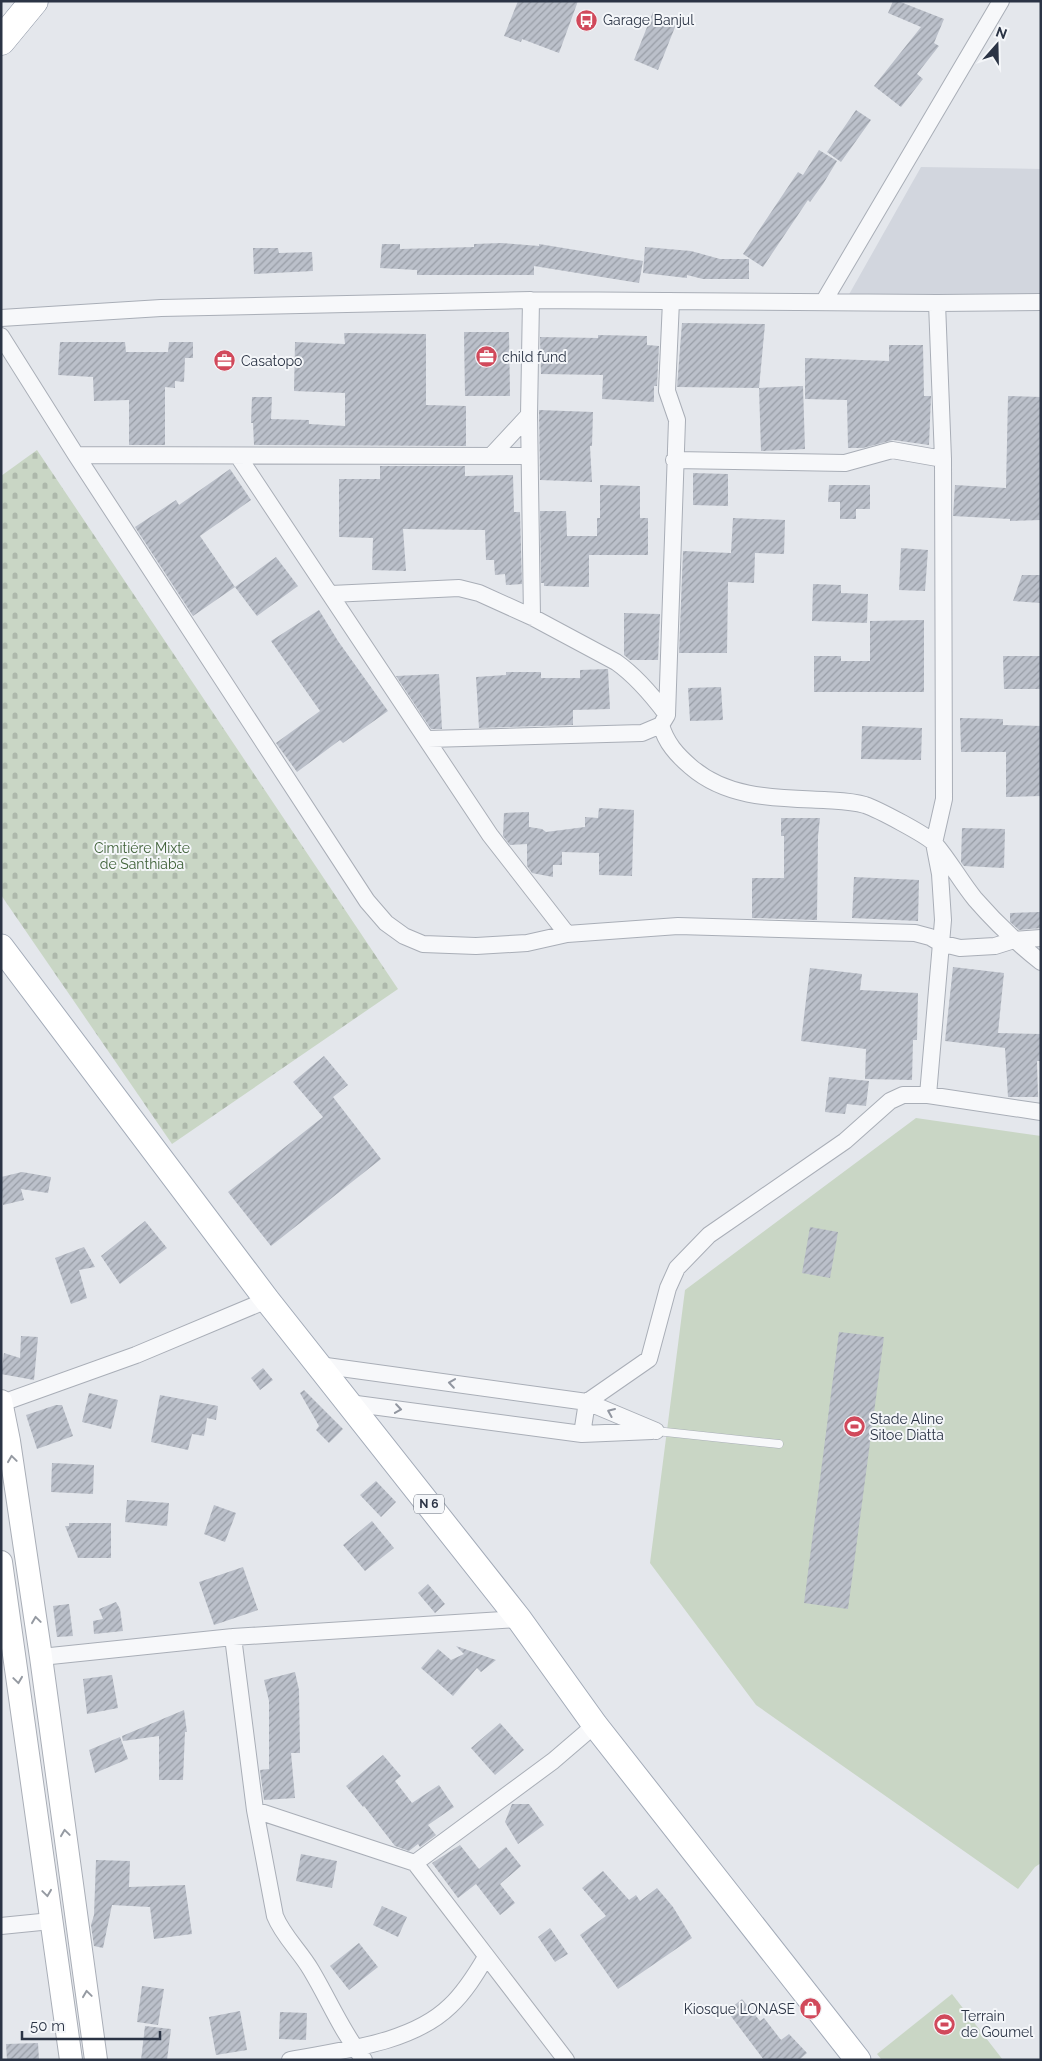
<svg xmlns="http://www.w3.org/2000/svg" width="1042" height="2061" font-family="Raleway,sans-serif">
  <defs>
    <pattern id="cemetery-stones" width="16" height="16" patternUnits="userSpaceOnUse" patternTransform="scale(1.25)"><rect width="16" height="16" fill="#c9d6c5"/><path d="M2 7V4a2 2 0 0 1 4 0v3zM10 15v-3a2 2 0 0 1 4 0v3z" fill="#adb8ab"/></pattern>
    <pattern id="building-hatch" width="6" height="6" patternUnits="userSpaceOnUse" patternTransform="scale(1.25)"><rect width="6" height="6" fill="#bbc0ca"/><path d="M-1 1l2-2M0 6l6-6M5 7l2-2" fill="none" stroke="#989da6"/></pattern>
  </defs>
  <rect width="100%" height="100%" fill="#e4e7ec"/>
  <path fill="#d2d6de" d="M921 167 1041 169V295L847 298Z"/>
  <path fill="#c9d6c5" d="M916 1118 1041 1136V1863L1035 1867 1018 1889 756 1705 650 1563 685 1290Z
    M952 1994 1003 2060H882L877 2054Z"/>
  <path fill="url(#cemetery-stones)" d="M37 450 398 989 172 1144 1 895V476Z"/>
  <path fill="url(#building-hatch)" d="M518 1H578L559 53 522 39 521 42 504 36Z
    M893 1H898L944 19 934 43 939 46 917 74 923 79 901 107 874 86 921 27 888 13Z
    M653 12 677 22 658 70 634 60Z
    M856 110 871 120 841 162 827 152Z
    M819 150 837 161 823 184 810 202 808 200 763 267 743 254 798 172 803 175Z
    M502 243 539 246V244L643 261 639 283 534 266V275H417V270L380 268 382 244H400V249L474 247V244Z
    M645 247 691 251 720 259H749V279H703L687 275V278L643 273Z
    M253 248H278L279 253 312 252 313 271 254 274Z
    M682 323 765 324 759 388 677 387Z
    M464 332H509L510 396H465Z
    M344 333 426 334V405L466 406V446L254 445 253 423H251L252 397H272L271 419 309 420V424L345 426V393L294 391 295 342 345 344Z
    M598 335 647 336V345L659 346 657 386H654V402L602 399 603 375 541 374 540 337 598 338Z
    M60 342H125L126 352H168L169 342H193V358H185L184 382 175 381V388L165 387V445H129V400L94 401 93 377 58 375Z
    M889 345H923L924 396H931L929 445 893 440 863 448H848L847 400 805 399V358L889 361Z
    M803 386 805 449 761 451 759 388Z
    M1008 396 1041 397V520L1010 521V519L953 516 955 485 1006 488Z
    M539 410 593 412 592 446H590L592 482 540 480Z
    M380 466H465V476L513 475 514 512H520L522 584 506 585 505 574 495 575 494 560H486L485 530 403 529 406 571 372 570 373 538 339 537V479H380Z
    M230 469 251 500 200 536 235 587 193 616 135 527 176 500 179 505Z
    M693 473 728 474V506L693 505Z
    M600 485 640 486V518H648V555H589V587L544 586V583H541L540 511H566L567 536H597V518H600Z
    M829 485H870V509H856V519H840V502H828Z
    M733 518 785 520 784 554 755 553 754 583 728 582 727 653H679L683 551 731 553Z
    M901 548 928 550 925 591 899 590Z
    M276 557 298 586 257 616 235 587Z
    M1022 575H1041V603L1013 601Z
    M813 584 841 585V593L868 594 867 623 812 621Z
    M319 610 338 641 388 711 343 743 340 740 297 772 276 743 320 711 271 641Z
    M624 613 660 614 658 660H630L624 655Z
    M924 620V692H814V656H841V661H870V621Z
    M1003 656H1041V689H1004Z
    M608 669 610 709 573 710V725L479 728 476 677 506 675V672H541V678H580V670Z
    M439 674 442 729H431L396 676Z
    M721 687 723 720 690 721 688 688Z
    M960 718 1003 719V725L1041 726V796L1006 797V752H961Z
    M862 726 922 728 921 760 861 759Z
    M599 808 634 810 632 876 599 875V853L562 852V865H553V877L532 873 527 866V844L510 845 503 836 504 813 529 812V827L542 829 546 832 585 827V817L598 818Z
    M781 818H820L818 836 817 920 752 918V878H784V836H781Z
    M962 828 1005 829 1004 868 964 866 961 862Z
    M854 877 919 880 918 921 852 918Z
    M1041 912V928L1019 930 1010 922V913Z
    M953 967 1004 973 998 1033 1041 1034V1061H1037L1038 1097H1008L1005 1048 945 1041Z
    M810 968 862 974 860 990 918 993 917 1040H913L912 1080 865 1079 866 1049 801 1041Z
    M324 1056 348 1085 333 1097 381 1159 271 1246 228 1192 323 1117 293 1082Z
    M829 1077 869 1081 866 1106 847 1104 845 1114 825 1112Z
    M22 1172 51 1177 48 1193 21 1189 24 1200 3 1205 1 1177Z
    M145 1221 167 1248 120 1284 101 1256Z
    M810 1227 838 1232 830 1278 802 1273Z
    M84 1247 95 1267 79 1270 87 1298 71 1304 55 1258Z
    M839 1332 884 1337 848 1609 804 1603Z
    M21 1336 38 1337 34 1380 1 1374 4 1353 20 1358Z
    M263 1368 273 1380 260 1390 251 1378Z
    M304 1390 343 1429 329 1443 316 1430 319 1426 300 1393Z
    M89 1393 118 1400 111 1429 82 1422Z
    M160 1395 218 1406 216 1420 207 1418 204 1436 192 1434 188 1450 151 1442Z
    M56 1405H62L73 1436 37 1449 26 1415Z
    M52 1463 94 1465 93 1494 51 1492Z
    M376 1481 396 1502 381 1517 360 1495Z
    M127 1500 169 1503 167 1526 125 1522Z
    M214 1505 236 1513 225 1542 204 1534Z
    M372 1521 394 1548 365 1571 343 1545Z
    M69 1523H111V1558H78L65 1526H69Z
    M243 1567 258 1610 214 1625 199 1582Z
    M428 1584 445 1604 435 1613 418 1593Z
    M116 1602 120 1609 123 1631 94 1634 93 1621 103 1619 99 1609Z
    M69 1604 73 1636 57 1637 53 1606Z
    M456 1646 496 1660 481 1672 477 1668 453 1696 421 1668 438 1649 451 1660 464 1654Z
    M295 1672 299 1690 300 1753H291L295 1798 264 1800 260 1770 269 1769V1701L264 1680Z
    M112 1675 118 1708 87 1714 83 1679Z
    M184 1710 187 1732H185L183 1780H159V1736L123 1741 122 1736Z
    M500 1723 524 1750 495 1775 471 1748Z
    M120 1737 128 1759 95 1773 89 1750Z
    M383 1755 401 1776 395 1781 412 1803 439 1785 454 1807 428 1825 436 1835 420 1847 418 1844 409 1851 395 1846 364 1806 363 1807 346 1786Z
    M512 1804H529L544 1825 518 1844 505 1822Z
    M460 1845 479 1869 506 1847 521 1866 500 1884 515 1903 500 1915 476 1884 458 1898 432 1863Z
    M301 1854 337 1861 332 1888 296 1881Z
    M96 1860 130 1861 129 1887 185 1885 192 1934 154 1939 150 1907 112 1905 103 1948 94 1946 91 1925 94 1915Z
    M603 1871 629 1900 636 1895 640 1901 657 1888 673 1907 692 1938 618 1989 580 1935 606 1916 582 1888Z
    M382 1906 407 1917 398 1937 373 1925Z
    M550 1928 568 1954 555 1962 538 1937Z
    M359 1943 378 1967 349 1990 330 1966Z
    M142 1986 164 1989 158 2025 137 2022Z
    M742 1999 760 2021 764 2018 781 2040 789 2034 807 2053 799 2060H764L727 2011Z
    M240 2011 247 2050 216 2055 209 2017Z
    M280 2012 307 2013 306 2040 279 2039Z
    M145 2026 171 2029 167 2060H141Z
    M38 2043 39 2060H7L6 2044Z"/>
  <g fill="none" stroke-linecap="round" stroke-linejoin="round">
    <defs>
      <path id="lane" d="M656 1431 779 1444"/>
      <path id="street" d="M531 300 529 415 532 617
        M824 301 1001 1
        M1 318 161 308 531 300 937 303 1041 302
        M1 336 76 455 367 901 386 923 404 936 423 944 476 946 527 943 567 934 678 926 915 933 930 937 940 943 960 948 995 946 1014 940 1041 938
        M76 455 529 456
        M238 456 490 835 567 934
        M491 456 529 415
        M674 460 845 463 892 450 943 459
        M331 594 459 588 479 593 532 617 616 662C636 676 652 695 667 715
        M661 725C666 743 677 755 691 767 728 799 777 798 824 800 838 801 852 801 865 805 877 809 927 835 935 844 949 860 961 882 975 899 995 922 1017 943 1041 962
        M428 739 642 733 661 725 667 715 677 420 667 391 671 301
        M928 1095 943 920 940 874 934 843 944 799 943 459 937 303
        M319 1365 587 1402 656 1431
        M2 1403 136 1355 267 1300
        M349 1403 582 1434 652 1431
        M582 1434 587 1402 649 1359 668 1288 677 1268 709 1235 845 1141 890 1101 903 1095H928L1041 1112
        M233 1637 255 1810 275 1916C283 1936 300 1951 311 1970 329 2000 342 2032 364 2060
        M41 1657 233 1637 519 1619
        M255 1810 415 1863 566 2060
        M415 1863 553 1761 595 1725
        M1 1926 51 1921
        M290 2060C341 2050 411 2044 450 2006 465 1992 476 1974 486 1957"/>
      <path id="secondary" d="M1 1401 9 1441 41 1657 96 2060
        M1 1562 71 2060"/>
      <path id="primary" d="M1 947 267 1300 519 1619 595 1725 858 2060"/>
      <path id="highway" d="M1 41 34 1"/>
    </defs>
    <use href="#lane" stroke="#a9aeb7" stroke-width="9"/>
    <use href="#street" stroke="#a9aeb7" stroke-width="18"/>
    <use href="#secondary" stroke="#a9aeb7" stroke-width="24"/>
    <use href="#primary" stroke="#a3abb8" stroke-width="27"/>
    <use href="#highway" stroke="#8b94a3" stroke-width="29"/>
    <use href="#lane" stroke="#f7f8fa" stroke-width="8"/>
    <use href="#street" stroke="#f7f8fa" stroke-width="16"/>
    <use href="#secondary" stroke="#fff" stroke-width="22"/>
    <use href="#primary" stroke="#fff" stroke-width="25"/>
    <use href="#highway" stroke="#fff" stroke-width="28"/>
  </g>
  <defs><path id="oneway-chevron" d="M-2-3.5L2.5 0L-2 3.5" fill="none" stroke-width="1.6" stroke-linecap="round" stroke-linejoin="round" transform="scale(1.25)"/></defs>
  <g stroke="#9196a0">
    <use href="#oneway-chevron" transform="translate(452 1383) rotate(-172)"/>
    <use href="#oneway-chevron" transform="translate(398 1409) rotate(8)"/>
    <use href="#oneway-chevron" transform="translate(611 1412) rotate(-157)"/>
  </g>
  <g stroke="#959aa2">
    <use href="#oneway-chevron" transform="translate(12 1459) rotate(-98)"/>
    <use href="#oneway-chevron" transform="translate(36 1620) rotate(-98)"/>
    <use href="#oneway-chevron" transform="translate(18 1680) rotate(82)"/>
    <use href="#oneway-chevron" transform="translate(65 1833) rotate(-98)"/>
    <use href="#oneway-chevron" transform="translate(47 1893) rotate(82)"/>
    <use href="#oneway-chevron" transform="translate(87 1994) rotate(-98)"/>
  </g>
  <defs>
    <symbol id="bus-disc" viewBox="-11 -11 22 22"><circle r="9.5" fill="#d1495b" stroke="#f4f6f9"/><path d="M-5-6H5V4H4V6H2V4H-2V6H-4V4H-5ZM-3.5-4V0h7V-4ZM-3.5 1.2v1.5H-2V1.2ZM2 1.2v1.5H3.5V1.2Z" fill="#fff"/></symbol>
    <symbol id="office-disc" viewBox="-11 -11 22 22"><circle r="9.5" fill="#d1495b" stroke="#f4f6f9"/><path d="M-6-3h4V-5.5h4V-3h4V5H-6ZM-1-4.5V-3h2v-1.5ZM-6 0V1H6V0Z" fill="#fff"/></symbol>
    <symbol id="stadium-disc" viewBox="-11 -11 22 22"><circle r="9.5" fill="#d1495b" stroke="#f4f6f9"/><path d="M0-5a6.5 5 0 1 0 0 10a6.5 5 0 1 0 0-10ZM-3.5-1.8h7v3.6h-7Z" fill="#fff"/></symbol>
    <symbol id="shop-disc" viewBox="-11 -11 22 22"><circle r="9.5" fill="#d1495b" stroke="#f4f6f9"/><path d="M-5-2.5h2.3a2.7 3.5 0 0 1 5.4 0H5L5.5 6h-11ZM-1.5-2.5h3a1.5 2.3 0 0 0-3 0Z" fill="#fff"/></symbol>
  </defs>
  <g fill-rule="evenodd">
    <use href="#bus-disc" x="574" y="8" width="25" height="25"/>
    <use href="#office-disc" x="474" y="344" width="25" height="25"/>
    <use href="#office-disc" x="212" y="348" width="25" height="25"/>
    <use href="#stadium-disc" x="842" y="1414" width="25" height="25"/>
    <use href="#shop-disc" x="798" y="1996" width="25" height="25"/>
    <use href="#stadium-disc" x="932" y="2012" width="25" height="25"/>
  </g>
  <g text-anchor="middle" stroke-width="4" stroke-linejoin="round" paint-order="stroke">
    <rect fill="#f4f6f9" stroke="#676e7b" stroke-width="1" x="414" y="1494.5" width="30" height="19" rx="4"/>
    <g font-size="12" font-weight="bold" fill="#2b3445">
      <text x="429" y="1508">N 6</text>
    </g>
    <g font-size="14" fill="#2b3445" stroke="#f4f6f9" text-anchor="start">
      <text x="603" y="25">Garage Banjul</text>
      <text x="502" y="362">child fund</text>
      <text x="241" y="366">Casatopo</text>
      <text x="870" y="1424">Stade Aline<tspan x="870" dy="16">Sitoe Diatta</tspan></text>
      <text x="795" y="2014" text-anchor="end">Kiosque LONASE</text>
      <text x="961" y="2021">Terrain<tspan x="961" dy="16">de Goumel</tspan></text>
    </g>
    <g font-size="14" fill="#3f6138" stroke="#f4f6f9">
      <text x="142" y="853">Cimitiére Mixte<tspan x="142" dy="16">de Santhiaba</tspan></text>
    </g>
  </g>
  <rect width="1042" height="2061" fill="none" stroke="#2b3445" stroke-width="5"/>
  <g transform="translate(997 45) rotate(20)" stroke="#f4f6f9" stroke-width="4" paint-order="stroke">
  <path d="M0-4L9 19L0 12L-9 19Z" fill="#2b3445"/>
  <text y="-8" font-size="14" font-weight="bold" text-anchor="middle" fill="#2b3445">N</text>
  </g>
  <path d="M22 2031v8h138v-8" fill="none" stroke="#2b3445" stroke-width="2.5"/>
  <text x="30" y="2031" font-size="15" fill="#2b3445" stroke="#f4f6f9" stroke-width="4" paint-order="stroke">50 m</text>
</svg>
